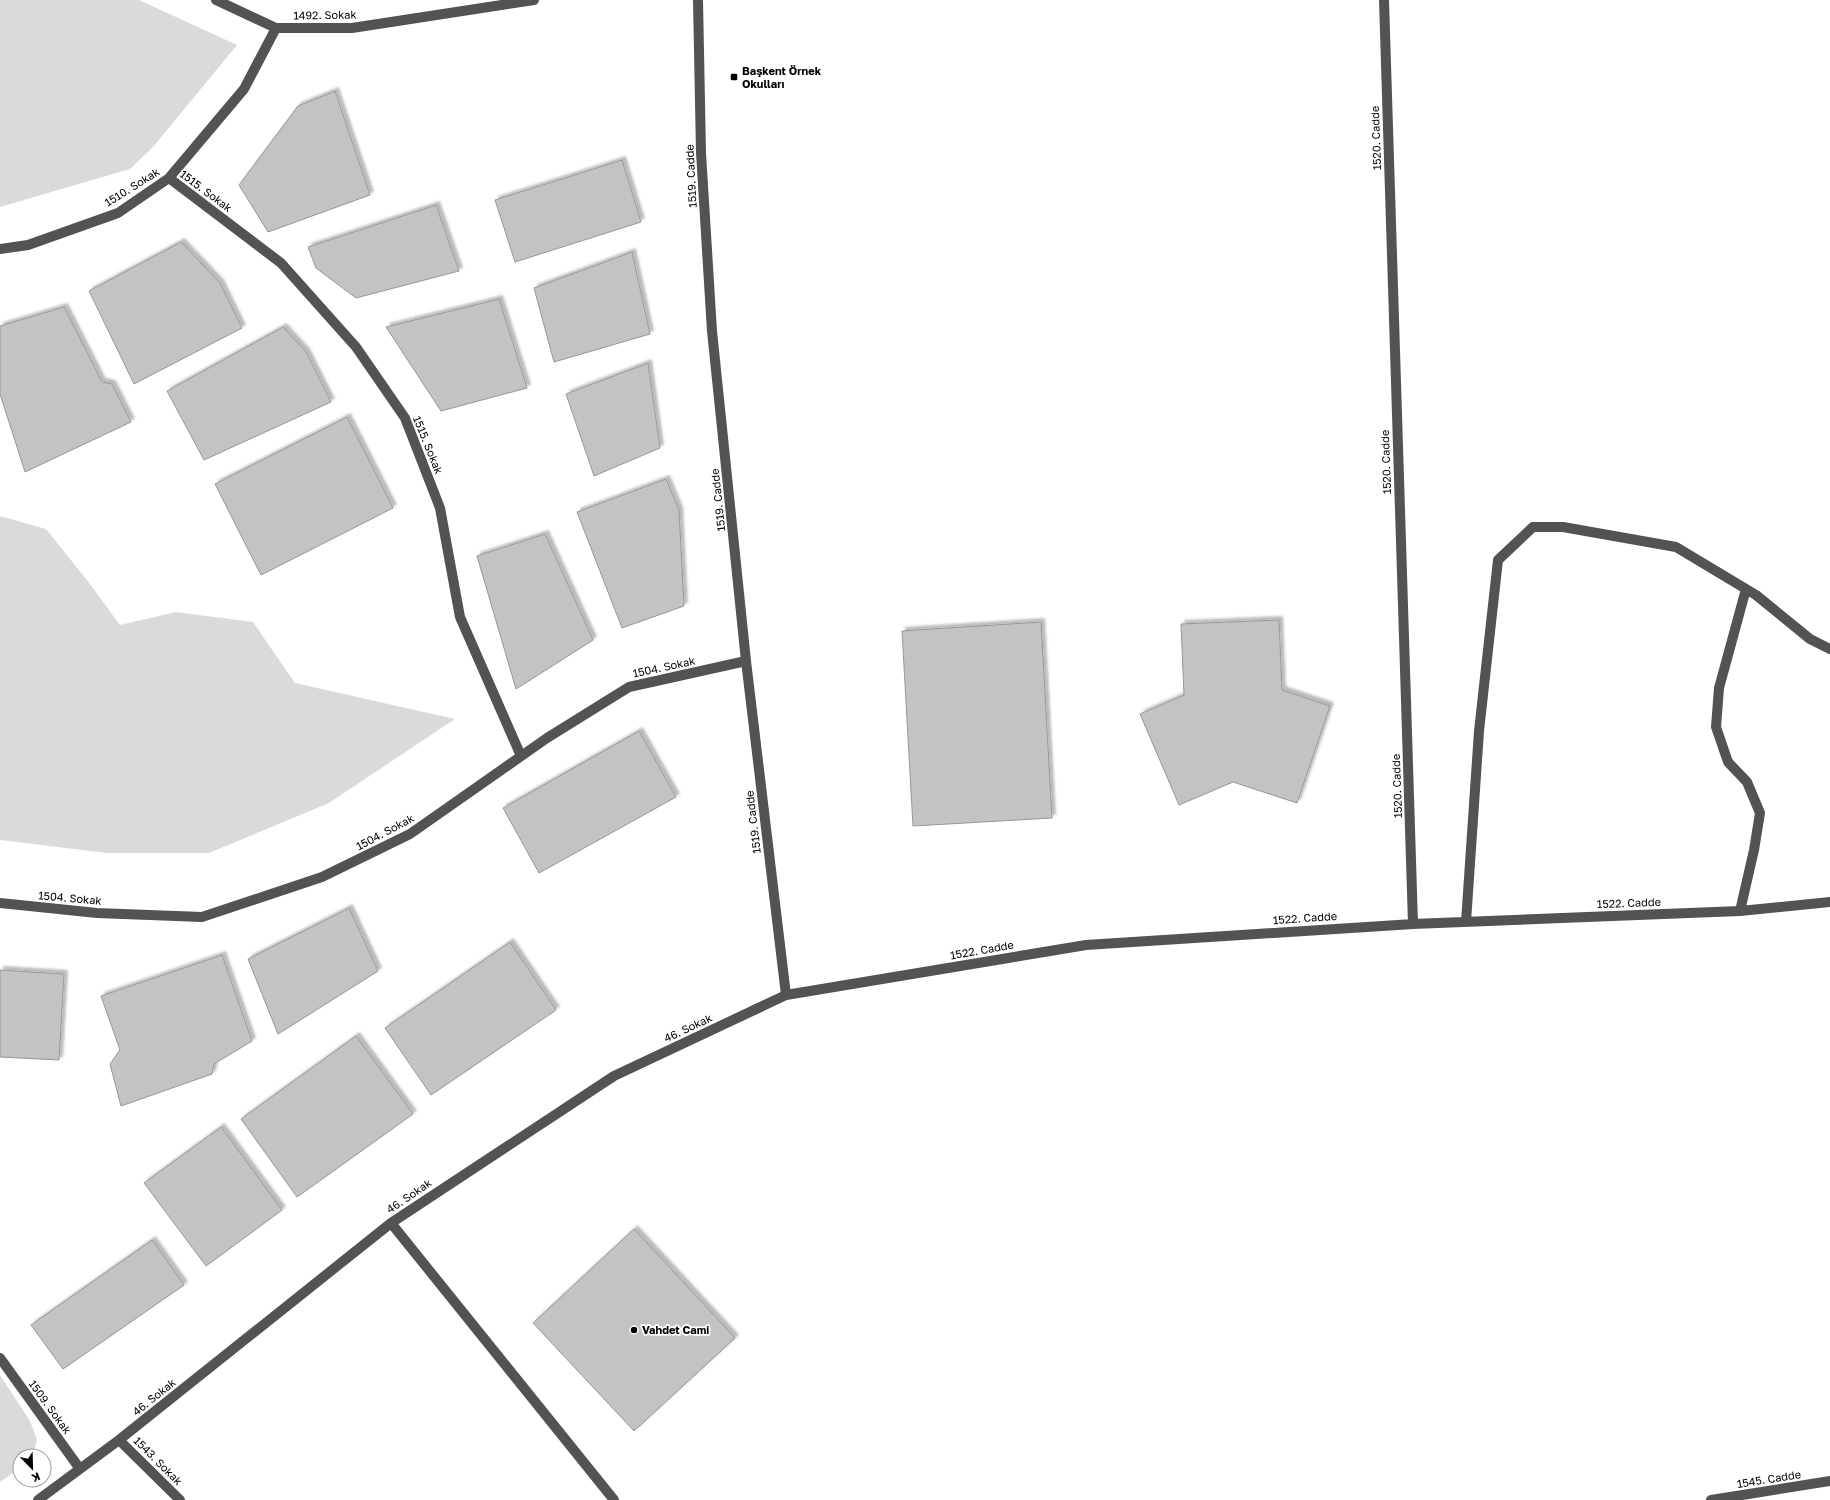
<svg xmlns="http://www.w3.org/2000/svg" width="1830" height="1500" font-family="'Golos Text',sans-serif">
  <defs>
    <filter id="shadow"><feDropShadow dx="3.5" dy="-3.5" stdDeviation="1" flood-color="#0004"/></filter>
  </defs>
  <rect width="100%" height="100%" fill="#fff"/>
  <path fill="#dadada" d="M0 0H139L237 45 153 147 130 169 0 207Z
    M0 516 46 529 90 584 120 625 176 612 253 622 295 683 455 719 329 803 209 853H107L0 840Z
    M0 1375 30 1421 37 1440 32 1456H20V1468L0 1482Z"/>
  <path fill="#c3c3c3" stroke="#979797" filter="url(#shadow)" d="M335 91 370 195 268 232 239 185 298 106Z
    M622 160 641 222 515 262 495 200Z
    M436 205 459 271 356 298 316 268 308 247Z
    M181 242 220 283 242 328 134 384 89 291Z
    M632 252 650 334 554 362 534 288Z
    M499 299 527 388 441 411 386 327Z
    M64 307 102 382 112 384 131 422 25 472 0 394V326Z
    M283 327 306 352 331 402 204 460 167 391Z
    M648 363 660 448 594 476 566 394Z
    M347 417 393 508 261 575 215 484Z
    M666 479 679 510 684 606 622 628 577 512Z
    M545 534 593 640 516 689 477 556Z
    M1279 620 1282 690 1330 706 1297 803 1233 782 1179 805 1140 714 1184 695 1181 624Z
    M1041 622 1052 818 913 826 902 631Z
    M639 731 676 797 539 873 503 808Z
    M349 908 378 971 278 1034 248 959Z
    M510 942 556 1010 431 1095 385 1028Z
    M222 955 252 1041 214 1064 212 1074 121 1106 110 1064 120 1050 101 996Z
    M0 970 64 974 59 1060 0 1057Z
    M356 1036 413 1114 297 1197 241 1119Z
    M221 1127 282 1210 206 1266 144 1183Z
    M634 1229 735 1338 634 1431 533 1323Z
    M152 1240 184 1285 63 1369 31 1325Z"/>
  <g fill="none" stroke-linecap="round" stroke-linejoin="round">
    <path stroke="#535353" stroke-width="10" d="M216 0 276 28H352L534 0
      M698 0 701 153 712 331 746 661 786 995
      M1384 0 1413 924
      M169 178 281 263 356 347 405 418 440 508 460 617 521 756
      M0 249 28 245 118 213 169 178 244 89 276 28
      M0 903 97 913 202 917 322 877 410 834 547 738 629 687 746 661
      M1740 911 1754 850 1760 813 1747 782 1728 762 1716 727 1719 688 1746 589
      M1466 922 1479 731 1498 560 1533 527H1563L1676 547 1756 595 1810 639 1830 649
      M391 1223 614 1500
      M0 1358 80 1469
      M119 1440 180 1500
      M38 1500 119 1440 391 1223 614 1076 786 995 1086 945 1413 924 1740 911 1830 902
      M1711 1500 1830 1481"/>
  </g>
  <g fill="#000" stroke="#fff" stroke-width="1.5">
    <rect x="730" y="73" width="8" height="8" rx="2"/>
    <circle cx="634" cy="1330" r="4"/>
  </g>
  <g text-anchor="middle" stroke-width="3.5" stroke-linejoin="round" paint-order="stroke">
    <g font-size="11" fill="#000" stroke="#fff">
      <text transform="translate(325 15) rotate(-1)" y="4">1492. Sokak</text>
      <text transform="translate(1376 138) rotate(-92)" y="4">1520. Cadde</text>
      <text transform="translate(691 176) rotate(-93)" y="4">1519. Cadde</text>
      <text transform="translate(132 187) rotate(-32)" y="4">1510. Sokak</text>
      <text transform="translate(206 191) rotate(37)" y="4">1515. Sokak</text>
      <text transform="translate(428 445) rotate(68)" y="4">1515. Sokak</text>
      <text transform="translate(1386 462) rotate(-92)" y="4">1520. Cadde</text>
      <text transform="translate(718 500) rotate(-96)" y="4">1519. Cadde</text>
      <text transform="translate(664 667) rotate(-12)" y="4">1504. Sokak</text>
      <text transform="translate(1397 786) rotate(-92)" y="4">1520. Cadde</text>
      <text transform="translate(753 822) rotate(-97)" y="4">1519. Cadde</text>
      <text transform="translate(385 832) rotate(-28)" y="4">1504. Sokak</text>
      <text transform="translate(70 898) rotate(5)" y="4">1504. Sokak</text>
      <text transform="translate(1629 903) rotate(-2)" y="4">1522. Cadde</text>
      <text transform="translate(1305 918) rotate(-4)" y="4">1522. Cadde</text>
      <text transform="translate(982 950) rotate(-10)" y="4">1522. Cadde</text>
      <text transform="translate(688 1028) rotate(-25)" y="4">46. Sokak</text>
      <text transform="translate(409 1196) rotate(-34)" y="4">46. Sokak</text>
      <text transform="translate(154 1397) rotate(-39)" y="4">46. Sokak</text>
      <text transform="translate(50 1407) rotate(54)" y="4">1509. Sokak</text>
      <text transform="translate(158 1461) rotate(45)" y="4">1543. Sokak</text>
      <text transform="translate(1769 1479) rotate(-9)" y="4">1545. Cadde</text>
    </g>
    <g font-size="11" font-weight="bold" fill="#000" stroke="#fff" text-anchor="start">
      <text x="742" y="75">Başkent Örnek<tspan x="742" dy="13">Okulları</tspan></text>
      <text x="642" y="1334">Vahdet Cami</text>
    </g>
  </g>
  <g transform="translate(32 1468) rotate(157)"><circle r="19" fill="#ffffff" stroke="#999999"/>
  <path d="M0-3L7 15L0 10L-7 15Z" fill="#000000"/>
  <text y="-6" font-size="11" font-weight="bold" text-anchor="middle" fill="#000000">K</text>
  </g>
</svg>
